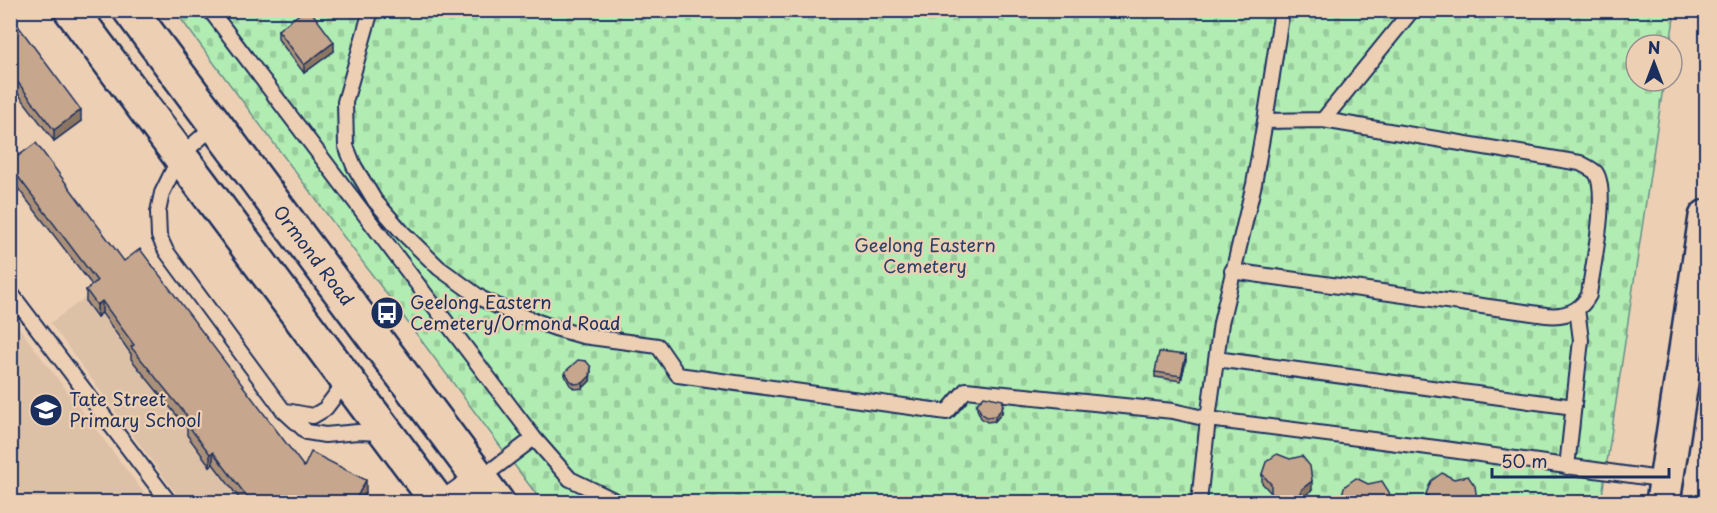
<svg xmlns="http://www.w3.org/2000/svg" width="1717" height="513" font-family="'Playpen Sans',sans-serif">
  <defs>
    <pattern id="cemetery-stones" width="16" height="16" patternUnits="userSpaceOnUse" patternTransform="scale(1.5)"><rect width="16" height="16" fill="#b1edb2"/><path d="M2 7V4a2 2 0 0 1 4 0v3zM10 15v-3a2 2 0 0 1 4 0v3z" fill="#98cc9c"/></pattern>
  </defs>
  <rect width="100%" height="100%" fill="#edd0b4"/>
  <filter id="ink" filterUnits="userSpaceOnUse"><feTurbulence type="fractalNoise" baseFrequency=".0167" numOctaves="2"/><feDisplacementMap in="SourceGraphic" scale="12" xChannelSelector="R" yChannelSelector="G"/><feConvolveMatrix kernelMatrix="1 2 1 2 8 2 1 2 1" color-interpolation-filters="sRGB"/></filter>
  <g filter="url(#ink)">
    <path fill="#ddc1a7" d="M142 257 244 502H182L50 323Z
      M10 317H11L151 502H11Z"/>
    <path fill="url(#cemetery-stones)" stroke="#668e88" stroke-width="1.5" d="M175 11H1675L1670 45H1636V81H1664L1601 502H542Z"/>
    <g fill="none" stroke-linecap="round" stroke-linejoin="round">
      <defs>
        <path id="service" d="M210 10 534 438
          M371 10 345 102 346 146 354 166 375 201 403 233 439 268 482 299 508 311 555 328 583 336 658 346 678 375 947 412 966 390 1173 411 1208 419 1199 502
          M1282 10 1265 121 1323 120 1412 10
          M1265 121 1254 184 1221 323 1208 419 1444 449 1667 480
          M215 125 180 156 162 193 158 212 159 236 166 251 283 410 307 432 325 435 358 432 382 433
          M1232 271 1546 315C1565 317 1580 312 1589 295 1592 270 1609 192 1596 173 1593 169 1585 166 1580 163L1323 120
          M10 292 169 502
          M1216 359 1574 407
          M286 411 313 416 325 409 347 380
          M1567 467 1581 340 1577 309
          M480 479 534 438 570 479 618 502"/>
        <path id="minor" d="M447 502 480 479"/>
        <path id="secondary" d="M1663 502 1706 217"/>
        <path id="trunk" d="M71 10 438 502
          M130 10 497 502"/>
      </defs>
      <use href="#service" stroke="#1b2f5e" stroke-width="18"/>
      <use href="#minor" stroke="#1b2f5e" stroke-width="30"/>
      <use href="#secondary" stroke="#1b2f5e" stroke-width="38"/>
      <use href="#trunk" stroke="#1b2f5e" stroke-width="38"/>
      <use href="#service" stroke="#edd0b4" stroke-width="14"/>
      <use href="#minor" stroke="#edd0b4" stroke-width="26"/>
      <use href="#secondary" stroke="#edd0b4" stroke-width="33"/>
      <use href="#trunk" stroke="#edd0b4" stroke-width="33"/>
    </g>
    <path fill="#aa9079" stroke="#1b2f5e" stroke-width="1.5" d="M10 15 81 121 54 141 10 83Z
      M278 30 334 51 304 73 278 39Z
      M10 162 124 261 304 467 366 492 360 502H242L213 464 210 466 187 435V428L131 359V354L102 313 97 317 86 302V290L92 285 10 178Z
      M1186 360 1181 381 1155 377V372Z
      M565 372H591L590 381 583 388 575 389 570 385 565 376Z
      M977 404H1003L1002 413 995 421 987 422 981 418 977 409Z
      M1262 474 1312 490 1302 498 1300 502H1271V493L1262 483Z
      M1426 494 1477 502H1426Z"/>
    <path fill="#8b7563" stroke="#1b2f5e" stroke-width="1.5" d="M334 42V51L304 73V65Z
      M81 110V121L54 141V130Z
      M102 301V313L97 317V305Z
      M1186 355V360L1181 381V376Z
      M591 367 590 381 583 388V383Z
      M1003 400 1002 413 995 421V416Z
      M213 452V464L210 466V454Z
      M366 480V492L360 502H354Z
      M1312 481V490L1302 498 1300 502H1297L1302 489Z"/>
    <path fill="#c6a78d" stroke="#1b2f5e" stroke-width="1.5" d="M305 10H310L334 42 304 65 278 30Z
      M10 15 81 110 54 130 10 72Z
      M36 143 124 261 140 249 304 467 311 452 366 480 354 502H251L213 452 210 454 187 424 191 421 131 347 134 345 102 301 97 305 86 290 97 281 10 166V162Z
      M1159 352 1186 355 1181 376 1155 372Z
      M578 360 586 361 591 367 590 376 583 383 575 384 570 380 565 372Z
      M984 396 1003 400 1002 409 995 416 987 417 981 413 977 404Z
      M1277 454 1290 459 1302 456 1310 466 1312 481 1302 489 1297 501 1285 502 1271 498V484L1262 474 1266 462Z
      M1442 473 1454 479 1468 476 1475 486 1477 500 1474 502H1434L1426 494 1431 481Z
      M1356 478 1368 484 1382 481 1389 492 1391 502H1344L1340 499 1345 486Z"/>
  </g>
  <defs>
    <symbol id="bus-disc" viewBox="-11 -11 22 22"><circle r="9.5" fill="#1b2f5e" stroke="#edd0b4"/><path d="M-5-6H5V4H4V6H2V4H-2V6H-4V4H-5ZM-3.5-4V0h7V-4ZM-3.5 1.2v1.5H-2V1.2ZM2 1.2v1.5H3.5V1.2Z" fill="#fff"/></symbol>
    <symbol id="school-disc" viewBox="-11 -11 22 22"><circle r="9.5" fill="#1b2f5e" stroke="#edd0b4"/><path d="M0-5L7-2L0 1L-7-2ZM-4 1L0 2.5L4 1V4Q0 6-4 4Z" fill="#fff"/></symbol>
  </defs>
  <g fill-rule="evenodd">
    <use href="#bus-disc" x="368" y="294" width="38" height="38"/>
    <use href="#school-disc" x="27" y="391" width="38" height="38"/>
  </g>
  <g text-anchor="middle" stroke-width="4.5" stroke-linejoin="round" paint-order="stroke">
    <g font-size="18" fill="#2a4266" stroke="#edd0b4">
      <text x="925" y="252">Geelong Eastern<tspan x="925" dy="21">Cemetery</tspan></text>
    </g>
    <g font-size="18" fill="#1b2f5e" stroke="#edd0b4">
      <text transform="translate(313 256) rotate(53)" y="6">Ormond Road</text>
    </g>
    <g font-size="18" fill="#1b2f5e" stroke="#edd0b4" text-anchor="start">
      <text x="410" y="309">Geelong Eastern<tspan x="410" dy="21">Cemetery/Ormond Road</tspan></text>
      <text x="69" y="406">Tate Street<tspan x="69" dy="21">Primary School</tspan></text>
    </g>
  </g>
  <rect width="1717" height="513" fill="none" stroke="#edd0b4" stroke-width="36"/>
  <rect x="18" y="18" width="1681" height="477" fill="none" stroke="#1b2f5e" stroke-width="2" filter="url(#ink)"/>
  <g transform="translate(1654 63)"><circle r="28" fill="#edd0b4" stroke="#999092" stroke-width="1.5"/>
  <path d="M0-4.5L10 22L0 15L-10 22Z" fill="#1b2f5e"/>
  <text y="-9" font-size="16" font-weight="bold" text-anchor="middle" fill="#1b2f5e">N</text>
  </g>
  <path d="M1492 468v9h177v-9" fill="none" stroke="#1b2f5e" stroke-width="3"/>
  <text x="1501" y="468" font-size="18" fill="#1b2f5e" stroke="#edd0b4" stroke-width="4.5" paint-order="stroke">50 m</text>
</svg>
